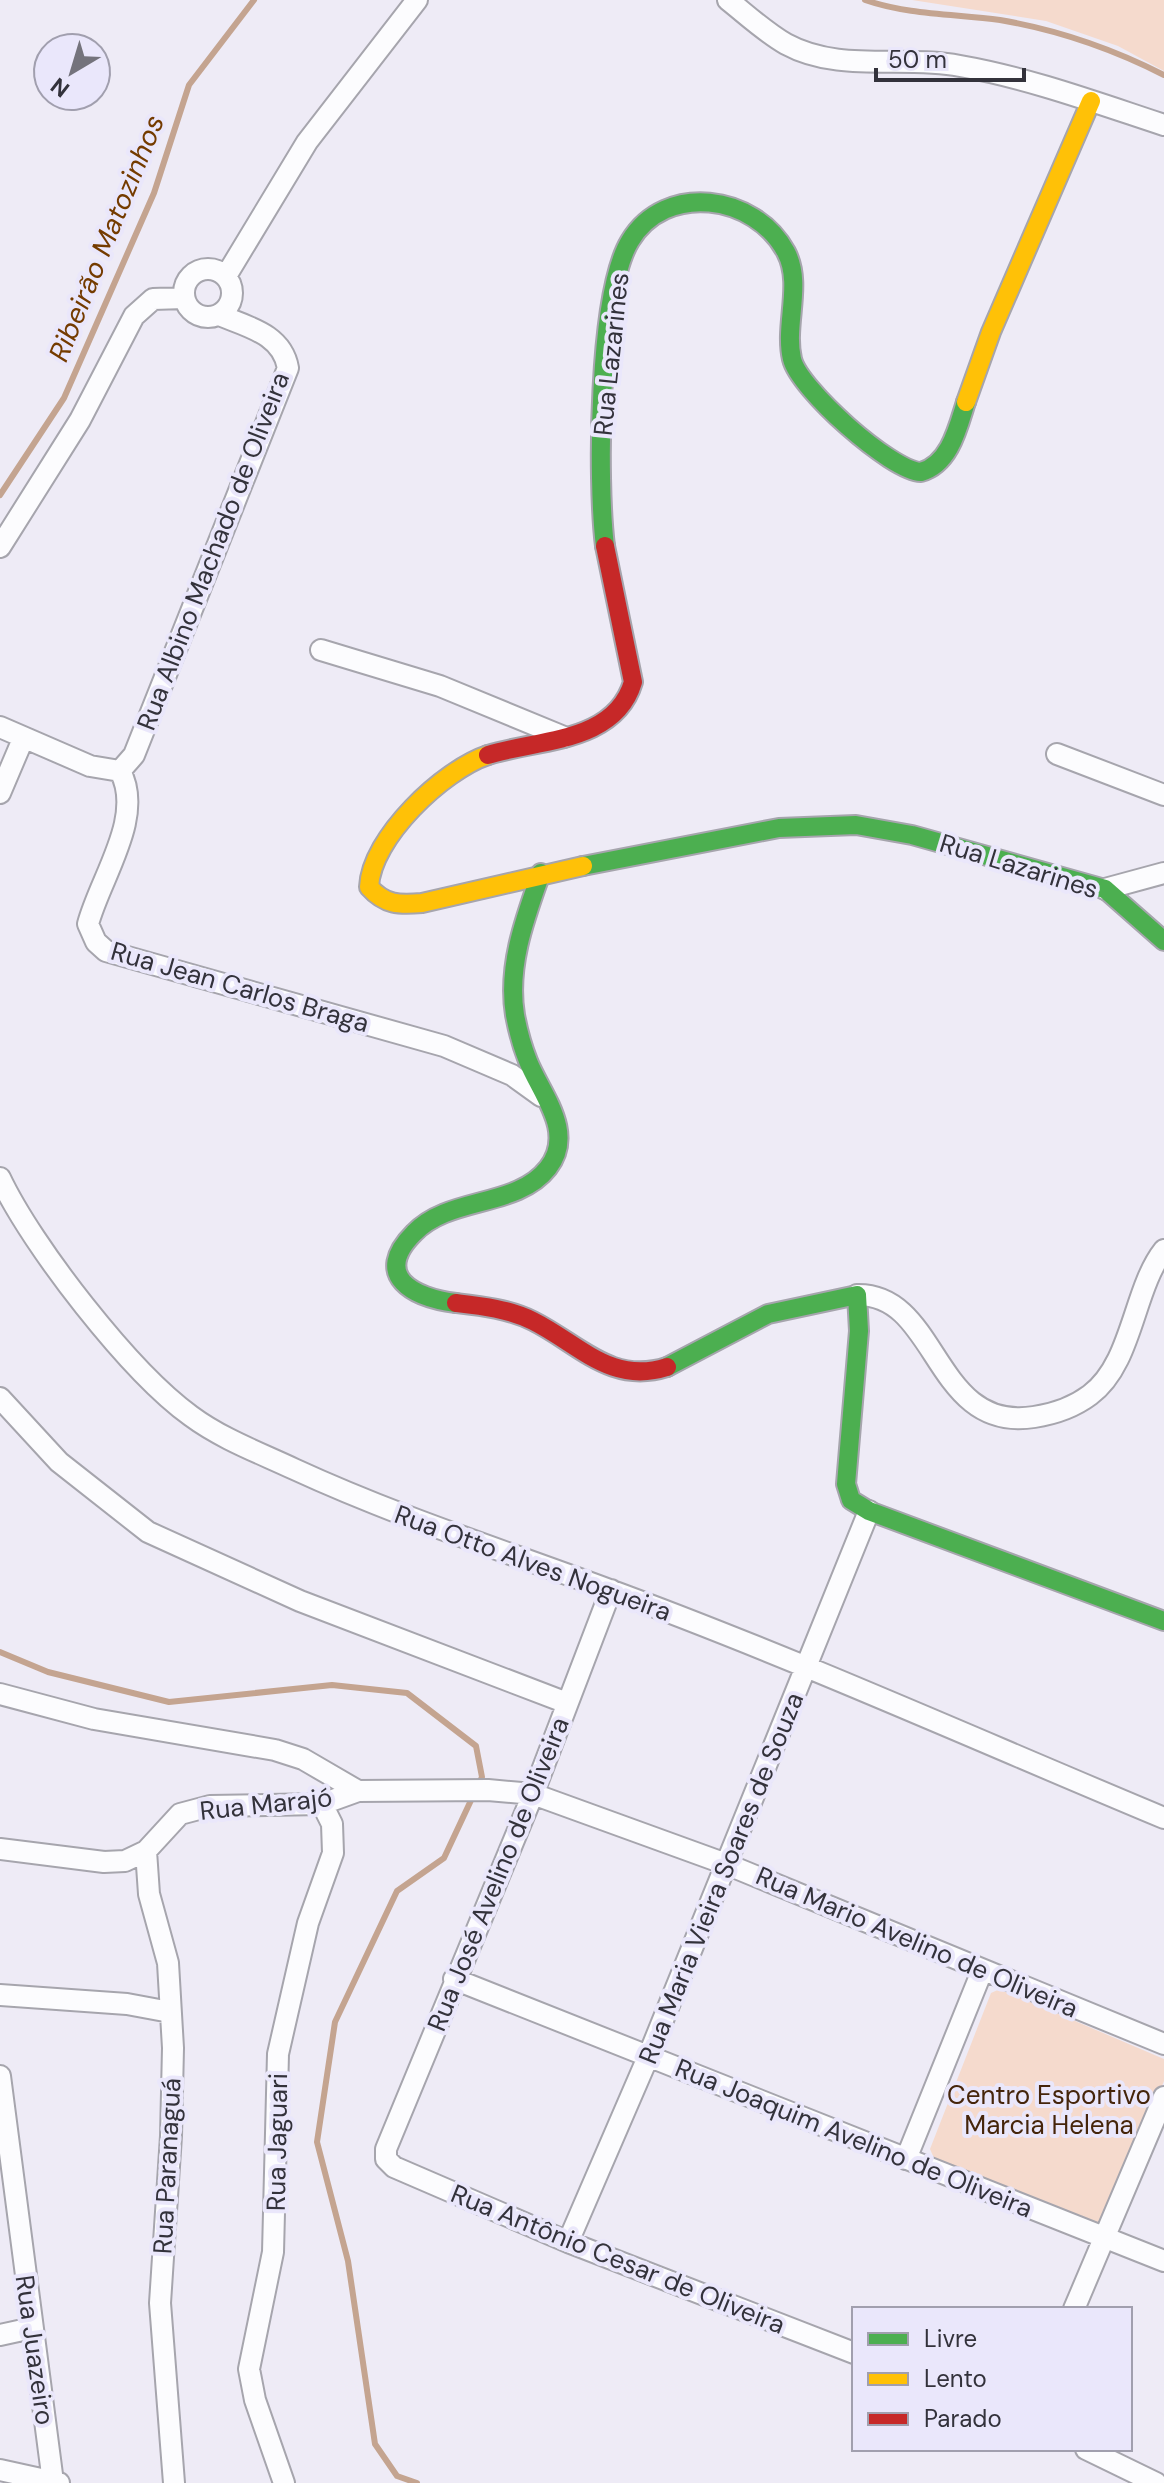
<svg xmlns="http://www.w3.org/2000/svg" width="1164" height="2483" font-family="'DM Sans',sans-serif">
  <rect width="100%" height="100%" fill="#eeebf6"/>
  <path fill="#f5dacd" d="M912 0H1164V71L1118 46 1046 21Z
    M1000 1989 1164 2059V2081L1108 2219 1094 2227 937 2165 930 2149 991 1993Z"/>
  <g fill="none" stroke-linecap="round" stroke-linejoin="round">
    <path stroke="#c4a490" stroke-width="6" d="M865 0C908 15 955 14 1000 20 1059 30 1111 48 1164 75
      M0 495 64 398 154 193 189 85 254 0
      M0 1652 48 1672 169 1702 332 1685 407 1693 476 1746 482 1777 478 1786
      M417 2483 397 2476 375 2444 348 2261 317 2142 335 2022 397 1891 444 1858 473 1796"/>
    <defs>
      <path id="street" d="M728 0C747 15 765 32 786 44 839 73 903 55 960 66 1029 78 1097 103 1164 125
        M184 293a24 24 0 1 1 48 0a24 24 0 1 1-48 0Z
        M226 276 307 142 417 0
        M0 547 80 420 134 316 153 299 184 298
        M321 650 440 686 564 737
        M0 727 90 766 120 771
        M1057 754 1164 795
        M120 771C145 817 100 878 88 924L96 942 106 951 444 1046 512 1075 541 1096
        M120 771 134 755 288 368C282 334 248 327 219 315
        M0 793 23 739
        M1105 889 1164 873
        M0 1178C32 1246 130 1372 191 1416 222 1439 260 1453 294 1469 396 1516 502 1550 607 1589 795 1658 979 1741 1164 1818
        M857 1295C939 1293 933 1433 1034 1417 1054 1414 1074 1407 1090 1395 1133 1363 1133 1289 1164 1250
        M0 1398 59 1462 148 1532 300 1601 567 1703
        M611 1590 533 1794 386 2149V2159L394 2167 568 2242 854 2353
        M0 1694 94 1719 275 1750 303 1759 358 1791 488 1790 533 1794 726 1864 1164 2044
        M0 1849 104 1862 125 1861 146 1851 180 1814 210 1806 322 1804 358 1791
        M146 1851 149 1894 168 1963 173 2048 171 2136 160 2303 174 2483
        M454 1979 1164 2261
        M0 1995 127 2004 170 2012
        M0 2076 53 2482
        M906 2159 982 1971
        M568 2242 648 2057 869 1511
        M1074 2309 1164 2097
        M0 2335 32 2328
        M1086 2449 1156 2483
        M0 2470 59 2483
        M284 2483 255 2400 249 2369 273 2252 278 2054 308 1923 333 1853 332 1824 322 1804"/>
      <path id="fast" d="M605 546C597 482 598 293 630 241 665 182 755 194 786 252 803 284 784 325 792 359 799 389 891 471 921 472 950 464 958 427 966 402
        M583 866 779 828 856 825 912 835 1105 889 1164 941
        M456 1303C414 1298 371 1276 414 1233 449 1196 517 1208 548 1168 576 1132 541 1094 528 1061 522 1046 518 1031 515 1015 507 966 525 918 541 873
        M667 1367 768 1314 857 1295 859 1331 846 1484 851 1500 869 1511 1164 1621"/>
      <path id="slow" d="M966 402 991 332 1091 101
        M488 755C443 770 371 838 369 887 385 905 399 905 422 903L583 866"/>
      <path id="jam" d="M488 755C539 739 615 743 633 682L605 546
        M456 1303C482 1306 509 1309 533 1321 579 1344 611 1385 667 1367"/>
    </defs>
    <use href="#street" stroke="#a6a5ad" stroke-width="24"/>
    <use href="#fast" stroke="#a6a5ad" stroke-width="22"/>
    <use href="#slow" stroke="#a6a5ad" stroke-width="22"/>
    <use href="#jam" stroke="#a6a5ad" stroke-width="22"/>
    <use href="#street" stroke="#fcfcfe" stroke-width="20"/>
    <use href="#fast" stroke="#4caf50" stroke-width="18"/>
    <use href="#slow" stroke="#ffc107" stroke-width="18"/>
    <use href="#jam" stroke="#c62828" stroke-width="18"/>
  </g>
  <g text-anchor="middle" stroke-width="8" stroke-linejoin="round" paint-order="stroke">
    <g font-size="26" fill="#33323b" stroke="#eae7fb">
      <text transform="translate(611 354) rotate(-84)" y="9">Rua Lazarines</text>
      <text transform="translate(213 551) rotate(-69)" y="9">Rua Albino Machado de Oliveira</text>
      <text transform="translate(1019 866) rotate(17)" y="9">Rua Lazarines</text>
      <text transform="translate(240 987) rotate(16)" y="9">Rua Jean Carlos Braga</text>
      <text transform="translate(533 1563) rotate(20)" y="9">Rua Otto Alves Nogueira</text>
      <text transform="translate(266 1804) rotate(-6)" y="9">Rua Marajó</text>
      <text transform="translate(498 1874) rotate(-68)" y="9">Rua José Avelino de Oliveira</text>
      <text transform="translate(721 1878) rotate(-68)" y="9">Rua Maria Vieira Soares de Souza</text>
      <text transform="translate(917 1942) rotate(23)" y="9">Rua Mario Avelino de Oliveira</text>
      <text transform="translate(854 2138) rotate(22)" y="9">Rua Joaquim Avelino de Oliveira</text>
      <text transform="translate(277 2142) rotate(-89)" y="9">Rua Jaguari</text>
      <text transform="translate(167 2166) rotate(-87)" y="9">Rua Paranaguá</text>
      <text transform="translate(618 2259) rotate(22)" y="9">Rua Antônio Cesar de Oliveira</text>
      <text transform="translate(35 2350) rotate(82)" y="9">Rua Juazeiro</text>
    </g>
    <g font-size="26" fill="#45250b" stroke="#eae7fb">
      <text x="1049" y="2104">Centro Esportivo<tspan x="1049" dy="30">Marcia Helena</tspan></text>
    </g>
    <g font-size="28" font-style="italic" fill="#743b00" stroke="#eae7fb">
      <text transform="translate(106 238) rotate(-68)" y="10">Ribeirão Matozinhos</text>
    </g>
  </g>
  <rect x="852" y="2307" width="280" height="144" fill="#eae7fb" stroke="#a19fae" stroke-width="2"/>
  <rect x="868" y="2333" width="40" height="12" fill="#4caf50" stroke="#a19fae" stroke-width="2"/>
  <text x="924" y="2347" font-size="24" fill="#33323b">Livre</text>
  <rect x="868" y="2373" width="40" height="12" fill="#ffc107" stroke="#a19fae" stroke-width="2"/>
  <text x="924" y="2387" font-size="24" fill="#33323b">Lento</text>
  <rect x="868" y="2413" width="40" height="12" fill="#c62828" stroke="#a19fae" stroke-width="2"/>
  <text x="924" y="2427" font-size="24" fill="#33323b">Parado</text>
  <g transform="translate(72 72) rotate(218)"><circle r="38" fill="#eae7fb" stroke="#a19fae" stroke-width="2"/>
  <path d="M0-6L14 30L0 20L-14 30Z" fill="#74737c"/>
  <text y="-12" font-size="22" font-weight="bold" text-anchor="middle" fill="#33323b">N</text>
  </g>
  <path d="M876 68v12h148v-12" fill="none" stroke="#33323b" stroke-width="4"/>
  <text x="888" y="68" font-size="24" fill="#33323b" stroke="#eae7fb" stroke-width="6" paint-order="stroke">50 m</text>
</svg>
